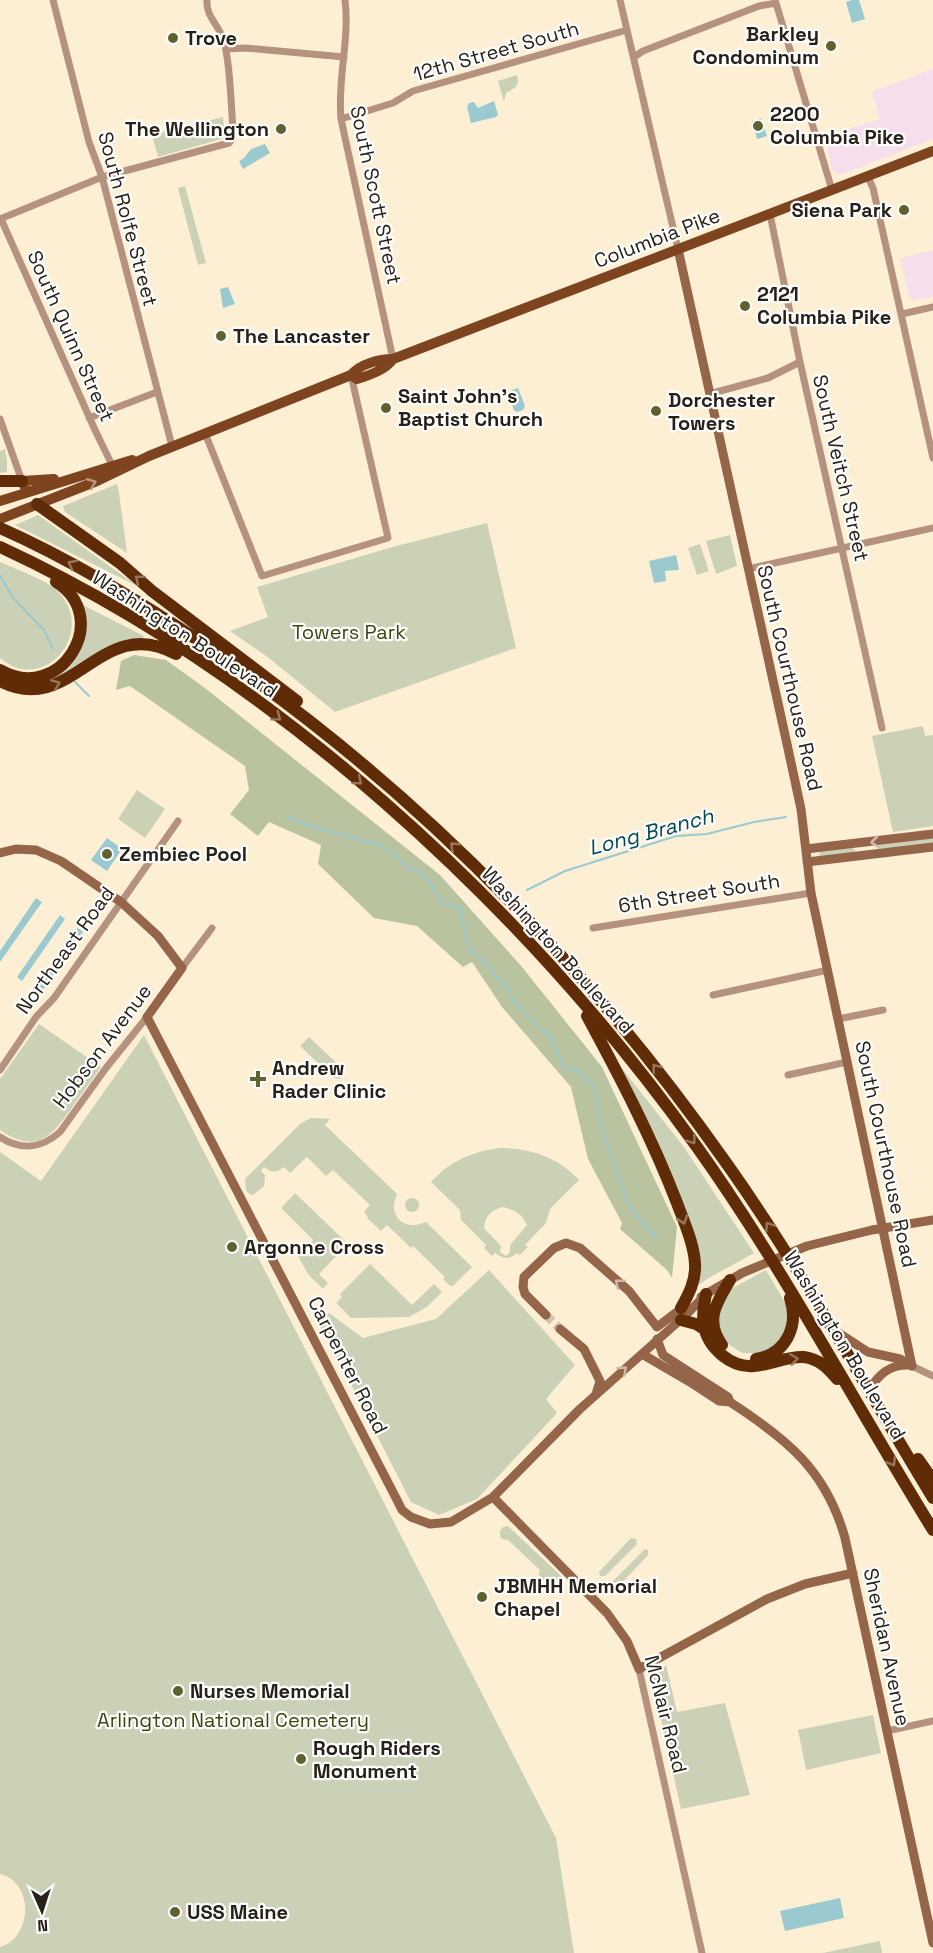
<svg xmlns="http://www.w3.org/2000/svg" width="933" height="1953" font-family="'Space Grotesk',sans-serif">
  <rect width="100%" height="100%" fill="#fcefd4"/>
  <path fill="#f6dfec" d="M933 69V139L840 175 832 170 825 136 880 119 872 92Z
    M933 250V297L912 300 909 297 900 258Z"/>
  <path fill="#cad1b7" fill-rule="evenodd" d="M517 75 518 81 516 87 506 93 504 102 498 81Z
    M223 117 225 138 158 157 152 135Z
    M185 186 206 263 198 265 178 188Z
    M5 449 7 461V472L0 473V451Z
    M117 484 119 493 127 553 65 512 63 506Z
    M38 515 129 580 137 586 15 525Z
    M487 523 516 648 335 712 269 658 230 631 268 617 257 587 396 546Z
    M730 535 737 566 716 574 706 541Z
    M700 544 709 571 697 575 688 548Z
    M0 562C14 568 43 579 54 588 101 628 45 697 0 658Z
    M81 604 144 636 142 639 127 640 60 680 40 682C60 670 84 659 85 632 86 623 83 612 81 604Z
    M923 726 925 736 933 735V826L893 832 872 736Z
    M137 790 165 809 145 838 118 819Z
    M933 838V844L878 849V846L880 845Z
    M853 848 856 852 854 853 819 856 820 851Z
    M39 1024 101 1067C92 1080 82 1093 73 1106 52 1136 37 1155 0 1130V1079Z
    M144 1035 556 1838 574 1953H0V1947C33 1937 34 1882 0 1874V1152L41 1181Z
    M309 1037 342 1068 344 1074 340 1079 334 1078 300 1046Z
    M617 1062 684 1147 754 1253 707 1279 693 1289 699 1271Z
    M311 1118 330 1119 325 1125 397 1194C387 1216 404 1232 426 1222L472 1267 453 1286 449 1285 443 1279 445 1277 413 1246 411 1248 387 1225 381 1231 367 1218 368 1217 364 1212 370 1205 333 1170 326 1176 307 1157 290 1173 284 1167C276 1173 272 1173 264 1167L261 1171 265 1175 264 1186 253 1195 249 1194 246 1190 245 1179 301 1123Z
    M499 1148C530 1148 558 1157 579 1180L550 1209 546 1223 525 1245 528 1247 520 1255 517 1253C510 1260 502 1259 495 1253L492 1256 484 1248 486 1245 461 1220 460 1210 431 1182C452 1160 469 1153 499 1148ZM503 1207C515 1210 522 1214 527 1225L510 1245V1252L506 1256 500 1252 501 1246 484 1228C485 1216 491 1210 503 1207Z
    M295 1193 348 1244 319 1274 328 1283 323 1289 308 1274 298 1256 313 1240 281 1208Z
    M405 1205a7 7 0 1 1 14 0a7 7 0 1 1-14 0Z
    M370 1264 412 1305 434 1284 442 1292 427 1307 409 1317 351 1318 336 1303 342 1297 340 1294Z
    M489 1270 575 1365 546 1399 557 1413 477 1499 439 1515 411 1502 339 1361 315 1317 329 1313 363 1338 436 1319Z
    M766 1270 787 1306 788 1325 779 1341 764 1353H742L725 1342 717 1329V1309L729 1290Z
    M508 1526 560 1575 563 1581 560 1587C551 1590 545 1581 539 1575L540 1570 507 1539 504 1540 500 1537V1531L503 1527Z
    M631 1538 636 1539 637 1544 605 1576H600L599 1572Z
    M645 1549 648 1550V1555L617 1588H611V1583Z
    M666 1665 677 1712 725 1703 750 1795 681 1809 652 1678Z
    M873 1715 881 1753 806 1770 798 1730Z
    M880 1941 882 1953H823Z"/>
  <path fill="#bac39f" d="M134 655 166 660 205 688 440 875 522 967 602 1067 677 1227 672 1278 667 1270 620 1229 622 1223 588 1159 571 1087 502 1007 472 962 463 967 417 926 374 918 318 864 321 845 269 822 258 836 230 814 249 790 245 766 130 686 116 690 121 661Z"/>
  <path fill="#9ac9d0" d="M852 0H859L865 19 852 23 846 2Z
    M494 101 498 115 496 117 471 123 467 107 469 103 474 102 478 108Z
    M761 118 767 136 757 139 752 121Z
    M265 144 270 153 243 169 239 161 244 158 251 149Z
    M228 287 235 304 223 308 220 289Z
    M518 388 525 406 523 410 517 412 514 410 507 392Z
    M676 555 679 570 665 571 666 581 654 583 649 561Z
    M107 838 122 849 107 871 91 860Z
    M36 898 42 902 0 962V951Z
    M60 915 65 919 22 981 17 977Z
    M78 928 83 932 40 994 35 990Z
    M840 1898 844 1918 785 1931 780 1911Z"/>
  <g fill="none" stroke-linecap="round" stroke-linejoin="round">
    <path stroke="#9ac9d0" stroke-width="2" d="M0 576 14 599 44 630 53 649
      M75 682 89 696
      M287 816 312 827 380 845 395 855 406 867 420 872 430 882 441 902 461 908 464 929 471 951 493 970 496 977 511 992 512 1000 539 1028 550 1035 565 1069 577 1070 593 1086 604 1136 630 1207 656 1238
      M527 890 565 871 676 836 707 834 754 822 786 817"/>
    <path stroke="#d1c6ae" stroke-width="9" stroke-dasharray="9 4.5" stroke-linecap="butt" d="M546 1315 560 1329"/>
    <path stroke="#b5927f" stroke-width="7" d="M53 0 89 142 102 177 172 446
      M345 0C350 40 337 79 341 119L393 359
      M620 0 678 249
      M226 49 245 48 344 57
      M634 57 643 51 759 6 776 3 832 190
      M341 119 393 103 413 91 627 30
      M868 177 873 188 933 458
      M770 214 800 362 882 728
      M0 219 102 177 229 143 233 138V129C231 107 230 51 221 34 215 21 206 15 207 0
      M1 219 95 430 112 465
      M902 314 933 307
      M709 394 768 378 800 362
      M89 418 157 392
      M0 419 22 481
      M205 433 262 576 388 538 351 375
      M748 569 933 528
      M593 928 811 893
      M182 968 212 928
      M713 995 828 970
      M838 1019 883 1010
      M0 1070 36 1017 54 998 178 821
      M788 1075 847 1062
      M0 1137C21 1151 42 1148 60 1132L106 1068 147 1017
      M912 1366 933 1376
      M639 1669 702 1953
      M887 1731 933 1721"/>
    <path stroke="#956549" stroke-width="9" d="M678 249 787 744 801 809 811 893 912 1366
      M806 849 933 834
      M0 853 16 849 36 850 61 861 121 902 158 936 182 968 147 1017 396 1498 402 1510 411 1517 430 1524 451 1522 493 1497 580 1409 688 1313 706 1294
      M807 862 933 847
      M701 1297 742 1273 807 1246 872 1230 933 1220
      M546 1315 525 1294 523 1287 524 1277 554 1248 566 1243 580 1248 629 1291 657 1327 686 1305
      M560 1329 584 1349 600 1381 596 1394
      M834 1330 868 1352 900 1359 912 1366
      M657 1339 663 1355 728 1397 730 1402C787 1439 826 1470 845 1538L933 1943
      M642 1354 690 1382 719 1401 730 1402
      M869 1390C879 1374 890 1364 910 1365
      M493 1497 607 1613 627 1641 639 1669 767 1599 805 1584 853 1573"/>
    <path stroke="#7d441f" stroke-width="10" d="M351 375 357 379C370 375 385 370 393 359
      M25 487 22 481 54 479
      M0 501 132 460
      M0 519 97 481 149 456 351 375C360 364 379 359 393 359L933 151"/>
    <path stroke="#602c07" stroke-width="12" d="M0 481H22
      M37 504 120 563 152 591 297 701
      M0 528C75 561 146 605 214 651 415 789 587 965 727 1164 803 1271 865 1387 933 1498
      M0 547C272 673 523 904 697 1147 784 1269 854 1402 933 1530
      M0 670C60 705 114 618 56 582
      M0 681C72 719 100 612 176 654
      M587 1016C620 1077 652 1138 677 1203 684 1222 694 1244 695 1264 696 1280 689 1294 681 1308
      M706 1294C704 1305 702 1315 704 1326 708 1348 731 1368 754 1366 770 1365 787 1356 804 1357 819 1359 828 1368 837 1379
      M681 1320 696 1324 704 1329
      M722 1345C704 1320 717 1302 730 1280
      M756 1359C787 1354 799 1325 790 1298
      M918 1459 933 1480"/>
  </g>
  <defs><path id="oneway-chevron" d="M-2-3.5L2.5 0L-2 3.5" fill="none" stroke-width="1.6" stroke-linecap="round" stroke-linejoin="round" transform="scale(1.5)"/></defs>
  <use stroke="#b79883" href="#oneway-chevron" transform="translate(92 483) rotate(-22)"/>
  <g stroke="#97765d">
    <use href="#oneway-chevron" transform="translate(72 564) rotate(-152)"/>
    <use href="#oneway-chevron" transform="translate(139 579) rotate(-140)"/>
    <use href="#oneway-chevron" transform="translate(56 684) rotate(-22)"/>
    <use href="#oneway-chevron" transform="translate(277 717) rotate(37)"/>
    <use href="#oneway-chevron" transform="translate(358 781) rotate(40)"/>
    <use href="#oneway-chevron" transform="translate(454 846) rotate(-137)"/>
    <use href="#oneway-chevron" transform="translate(656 1068) rotate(-128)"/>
    <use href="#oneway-chevron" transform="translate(692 1140) rotate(54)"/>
    <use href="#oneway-chevron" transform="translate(683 1220) rotate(71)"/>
    <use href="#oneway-chevron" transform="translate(769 1226) rotate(-123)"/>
    <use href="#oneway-chevron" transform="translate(794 1359) rotate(-8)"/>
    <use href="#oneway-chevron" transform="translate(892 1462) rotate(59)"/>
  </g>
  <g stroke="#cfb9ad">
    <use href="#oneway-chevron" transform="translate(875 842) rotate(173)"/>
    <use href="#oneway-chevron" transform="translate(619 1283) rotate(-141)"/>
    <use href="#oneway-chevron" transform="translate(623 1370) rotate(-42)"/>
  </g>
  <g fill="#5f622f" stroke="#fefefe" stroke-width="2">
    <circle cx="173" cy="38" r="6"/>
    <circle cx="831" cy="46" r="6"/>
    <circle cx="758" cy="126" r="6"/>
    <circle cx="281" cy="129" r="6"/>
    <circle cx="904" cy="210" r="6"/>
    <circle cx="745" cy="306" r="6"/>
    <circle cx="221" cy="336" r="6"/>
    <circle cx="386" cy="408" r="6"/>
    <circle cx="656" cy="411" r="6"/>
    <circle cx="107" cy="854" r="6"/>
    <path d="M255 1070h6v6h6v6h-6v6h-6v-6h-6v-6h6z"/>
    <circle cx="232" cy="1247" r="6"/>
    <circle cx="482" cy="1597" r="6"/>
    <circle cx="178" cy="1691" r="6"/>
    <circle cx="301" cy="1759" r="6"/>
    <circle cx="175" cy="1912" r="6"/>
  </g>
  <g text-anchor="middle" stroke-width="4.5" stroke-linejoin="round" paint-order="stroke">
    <g font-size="20" font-weight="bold" fill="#272218" stroke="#fefefe" text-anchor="start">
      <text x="819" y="41" text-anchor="end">Barkley<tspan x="819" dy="23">Condominum</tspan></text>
      <text x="185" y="45">Trove</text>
      <text x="770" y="121">2200<tspan x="770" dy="23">Columbia Pike</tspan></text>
      <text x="269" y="136" text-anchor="end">The Wellington</text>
      <text x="892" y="217" text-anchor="end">Siena Park</text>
      <text x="757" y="301">2121<tspan x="757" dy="23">Columbia Pike</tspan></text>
      <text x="233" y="343">The Lancaster</text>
      <text x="398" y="403">Saint John's<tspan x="398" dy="23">Baptist Church</tspan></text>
      <text x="668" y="407">Dorchester<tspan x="668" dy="23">Towers</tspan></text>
      <text x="119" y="861">Zembiec Pool</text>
      <text x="272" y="1075">Andrew<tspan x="272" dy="23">Rader Clinic</tspan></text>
      <text x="244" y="1254">Argonne Cross</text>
      <text x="494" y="1593">JBMHH Memorial<tspan x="494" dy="23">Chapel</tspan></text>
      <text x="190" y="1698">Nurses Memorial</text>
      <text x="313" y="1755">Rough Riders<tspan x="313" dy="23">Monument</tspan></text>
      <text x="187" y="1919">USS Maine</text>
    </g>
    <g font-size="20" fill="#272218" stroke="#fefefe">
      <text transform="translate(496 51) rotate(-16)" y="7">12th Street South</text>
      <text transform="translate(376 195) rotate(78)" y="7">South Scott Street</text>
      <text transform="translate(128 219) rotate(75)" y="7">South Rolfe Street</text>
      <text transform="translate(657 238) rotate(-21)" y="7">Columbia Pike</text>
      <text transform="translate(71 336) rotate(66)" y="7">South Quinn Street</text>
      <text transform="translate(841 468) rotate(77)" y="7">South Veitch Street</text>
      <text transform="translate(185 634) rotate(33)" y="7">Washington Boulevard</text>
      <text transform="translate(790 678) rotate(77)" y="7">South Courthouse Road</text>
      <text transform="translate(699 893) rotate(-9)" y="7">6th Street South</text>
      <text transform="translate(65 950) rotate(-54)" y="7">Northeast Road</text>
      <text transform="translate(558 950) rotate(48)" y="7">Washington Boulevard</text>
      <text transform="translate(102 1046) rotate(-53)" y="7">Hobson Avenue</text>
      <text transform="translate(886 1154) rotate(78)" y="7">South Courthouse Road</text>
      <text transform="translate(845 1345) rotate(59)" y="7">Washington Boulevard</text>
      <text transform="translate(348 1365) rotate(63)" y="7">Carpenter Road</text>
      <text transform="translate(887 1647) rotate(78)" y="7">Sheridan Avenue</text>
      <text transform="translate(666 1714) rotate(76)" y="7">McNair Road</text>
    </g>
    <g font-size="20" fill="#3c460a" stroke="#fefefe">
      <text x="349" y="639">Towers Park</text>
      <text x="233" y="1727">Arlington National Cemetery</text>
    </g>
    <g font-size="21" font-style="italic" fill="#004951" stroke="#fefefe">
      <text transform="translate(651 832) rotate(-15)" y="7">Long Branch</text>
    </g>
  </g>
  <g transform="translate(42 1911) rotate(177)" stroke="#fefefe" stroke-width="4.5" paint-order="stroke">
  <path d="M0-4.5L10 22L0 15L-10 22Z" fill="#272218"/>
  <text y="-9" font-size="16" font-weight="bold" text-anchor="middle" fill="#272218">N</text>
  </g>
</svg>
